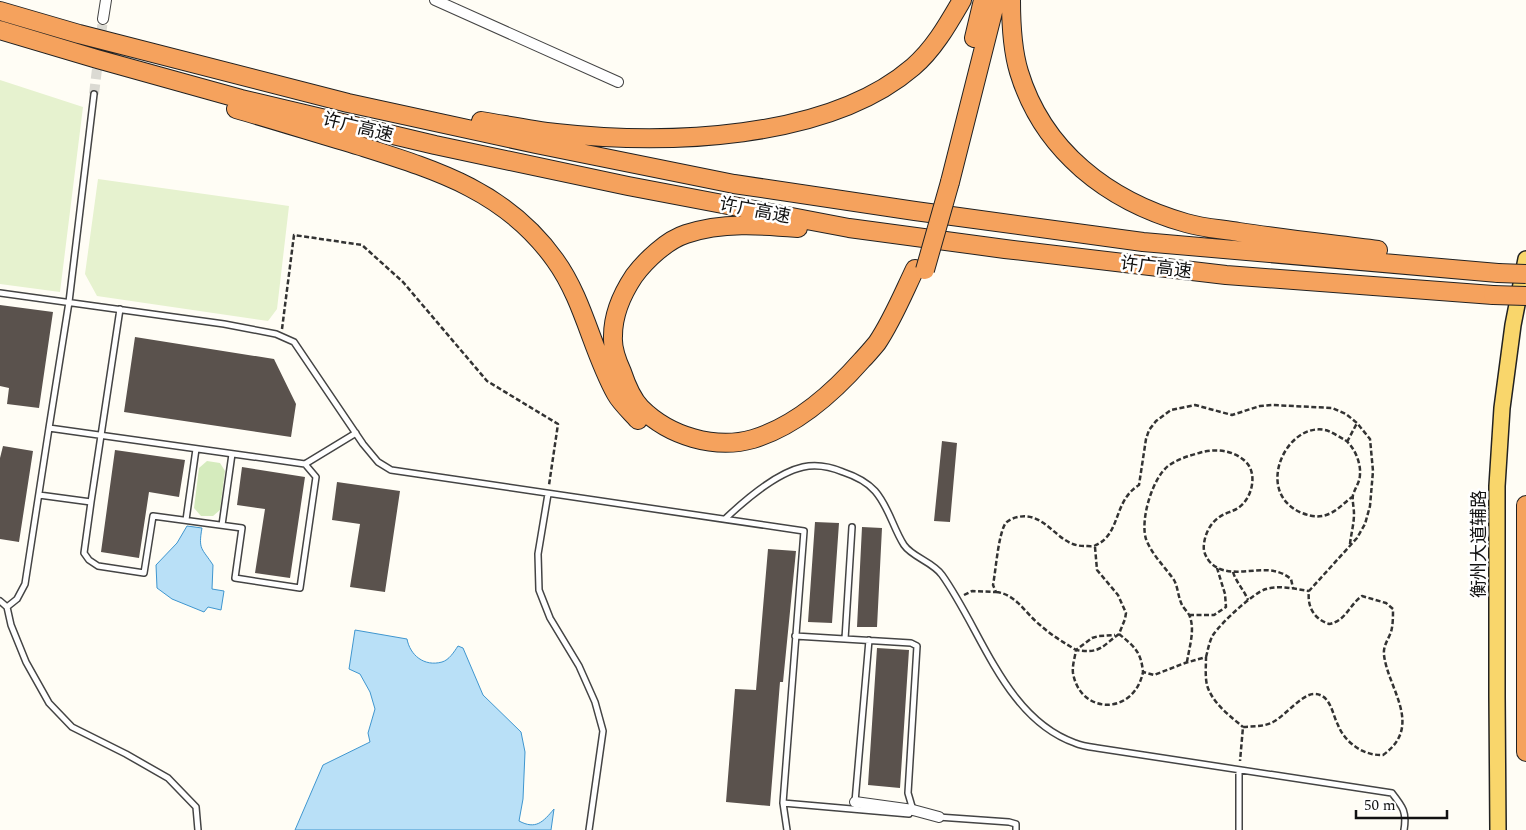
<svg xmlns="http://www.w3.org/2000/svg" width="1526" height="830" font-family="Spectral,'Noto Sans SC',serif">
  <rect width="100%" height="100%" fill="#fffdf5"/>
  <path fill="#d5ebbd" d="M207 461 220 463 225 471 220 510 213 516H201L194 508 199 468Z"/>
  <path fill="#e6f2cf" d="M0 80 83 107 60 292 0 284Z
    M98 179 289 206 277 309 268 321 97 296 85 274Z"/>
  <path fill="#b9e0f7" stroke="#3f96cf" d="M187 526 202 528C198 550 202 548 213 565L212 589 224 591 221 610 208 607 204 612 172 599 157 588 156 565 177 543Z
    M355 630 407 639C410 655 424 667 442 662 449 660 454 652 458 646L463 648 483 695 521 732 525 752 523 799 519 821C536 830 543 822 554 809L551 830H295L323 765 370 742 368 733 375 709 370 692 360 674 349 669Z"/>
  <path fill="#5a524d" d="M0 305 53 312 39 408 7 404 9 388 0 386Z
    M135 337 274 359 296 404 291 437 124 412Z
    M942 441 957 443 950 522 934 521Z
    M3 446 33 451 19 542 0 539V458Z
    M115 450 185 460 179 497 149 492 139 558 101 552Z
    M242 467 305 477 290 578 255 573 265 509 237 505Z
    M337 482 400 491 385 592 350 587 360 524 332 520Z
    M815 522 839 523 832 623 808 622Z
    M862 527 882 528 877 627H857Z
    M768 549 796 551 783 682H780L770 806 726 802 735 689 756 690Z
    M877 648 909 650 900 788 868 785Z"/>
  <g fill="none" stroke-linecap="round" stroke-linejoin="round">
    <path stroke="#dbdad3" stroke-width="10" stroke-dasharray="10 5" stroke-linecap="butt" d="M94 94 103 19"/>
    <defs>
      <path id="lane" d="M0 293 224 324 276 334 294 342 363 444 378 462 391 470 804 531 783 803 787 830
        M49 428 69 302 94 94
        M548 494 538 554 539 590 550 618 579 666 595 702 603 731 589 830
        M39 495 91 502 120 309
        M91 502 84 553 89 560 98 566 144 573 153 516 242 528 235 578 300 588 316 477 305 464
        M725 519C745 500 776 473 803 467 817 464 831 467 843 472 855 476 867 482 875 491 889 507 893 528 904 545 912 557 933 562 942 575 982 631 1005 718 1075 743 1082 746 1090 747 1097 748L1392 793C1403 807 1407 812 1404 830
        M186 520 196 449
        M222 525 232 454
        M0 601 7 607
        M795 636 911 643 917 646 908 793 913 810
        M845 639 852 527
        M855 802 869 640
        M783 803 909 814
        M938 817 1009 822 1016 824V830
        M198 830 196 807 168 778 126 754 72 727 49 703 26 662 11 625 7 607 17 599 25 584 49 428 305 464 356 433
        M1239 830V770"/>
      <path id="street" d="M435 0 618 82
        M103 19 106 0
        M855 802 913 810 939 817"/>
      <path id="primary" d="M1498 830 1497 696V486L1502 408 1513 325 1526 259"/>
      <path id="highway" d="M1011 0C1011 23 1012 49 1019 72 1043 151 1108 201 1186 223 1203 228 1221 229 1239 232 1285 239 1332 244 1378 250
        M0 11 79 34 348 103 536 144 734 184 915 211 1143 242 1498 273
        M0 30 97 59 241 99 435 145 628 186 849 228 1005 249 1226 275 1493 295
        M974 38 983 0
        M236 109C278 121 319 134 360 146 436 170 506 191 555 260 584 300 592 351 616 394 621 403 631 412 638 420
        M481 121C506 125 531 130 556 133 664 145 827 141 913 67 934 49 948 24 962 0
        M950 182 996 0
        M798 228C761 225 722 222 686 234 667 240 646 260 634 276 622 294 613 314 613 336 612 348 617 361 622 372 626 384 632 399 641 408 669 436 715 450 753 439 796 426 833 393 862 360 867 355 872 349 877 343 892 321 903 294 915 269
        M1526 505V752"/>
    </defs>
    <use href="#lane" stroke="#444" stroke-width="8"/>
    <use href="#street" stroke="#444" stroke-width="12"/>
    <use href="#primary" stroke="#222" stroke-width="18"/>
    <use href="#highway" stroke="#222" stroke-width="20"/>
    <path stroke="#333" stroke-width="2.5" stroke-dasharray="5 2.5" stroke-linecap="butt" d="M282 329 294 235 362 245 403 282 487 381 558 424 549 485
      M1347 442 1357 423
      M1350 544C1351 534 1354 524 1354 514 1354 508 1352 500 1353 495 1355 488 1360 482 1360 474 1361 463 1354 446 1345 440 1339 437 1331 431 1325 430 1286 422 1253 493 1302 513 1312 517 1321 518 1331 513 1339 509 1345 502 1352 497
      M1095 547 1097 570 1118 595 1126 613 1125 619 1119 634C1135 647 1141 652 1143 672L1154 675 1185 663 1206 657C1206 666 1205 677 1207 685 1212 703 1230 716 1243 727
      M1233 572C1236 582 1244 590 1248 600
      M996 592C1016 594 1025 613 1040 625 1051 635 1063 642 1076 650L1092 638 1099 636 1115 635
      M964 595 972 591 996 592 993 585C996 569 998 537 1005 524 1008 520 1013 518 1018 517 1047 511 1057 547 1085 546 1088 546 1093 547 1096 545 1121 534 1113 501 1139 485L1146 439 1149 430 1156 421 1171 410 1195 405 1232 415 1260 406 1272 405 1332 408 1346 414 1357 423 1370 439 1373 471 1370 506 1365 524 1357 538 1309 591C1307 607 1314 619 1329 624 1346 621 1349 605 1362 596L1386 603 1393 609C1393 617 1393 625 1391 632 1388 640 1383 646 1384 655 1388 689 1424 726 1383 755 1364 756 1345 743 1338 725 1332 714 1331 694 1314 694 1302 694 1286 715 1273 722 1264 727 1253 726 1243 727L1240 761
      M1189 615H1214L1226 607 1225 594 1217 568
      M1119 634C1102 646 1101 654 1076 650 1075 657 1072 666 1073 673 1080 715 1134 716 1143 672
      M1206 657C1208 650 1209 642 1213 635 1221 623 1253 593 1266 589 1280 585 1295 589 1309 591
      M1187 662C1189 648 1195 631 1190 617 1189 613 1184 609 1182 605 1178 597 1178 587 1174 580 1165 567 1152 555 1146 539 1140 520 1152 479 1168 466 1178 459 1188 456 1199 453 1215 448 1234 450 1246 462 1258 474 1252 499 1238 508 1232 512 1224 513 1218 518 1210 524 1205 534 1204 544 1203 551 1205 555 1209 561 1225 580 1254 567 1274 571 1280 572 1286 575 1291 579L1293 588"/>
    <use href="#lane" stroke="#fff" stroke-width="5"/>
    <use href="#street" stroke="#fff" stroke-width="10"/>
    <use href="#primary" stroke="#f9d66b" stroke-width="15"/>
    <use href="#highway" stroke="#f5a25d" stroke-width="18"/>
    <defs>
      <path id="highway-bridge" d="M925 270 950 182
        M1498 273 1526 274
        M1493 295 1526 296"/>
    </defs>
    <use href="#highway-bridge" stroke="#222" stroke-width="20" stroke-linecap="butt"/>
    <use href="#highway-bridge" stroke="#f5a25d" stroke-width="18"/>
  </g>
  <g text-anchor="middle" stroke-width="5" stroke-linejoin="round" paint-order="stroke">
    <g font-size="18" fill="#111" stroke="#fff">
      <text transform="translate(358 127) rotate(14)" y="6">许广高速</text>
      <text transform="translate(755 210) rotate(11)" y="6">许广高速</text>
      <text transform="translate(1156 267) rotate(7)" y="6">许广高速</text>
      <text transform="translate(1479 544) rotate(-90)" y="6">衡州大道辅路</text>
    </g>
  </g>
  <path d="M1356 810v8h91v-8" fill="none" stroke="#111111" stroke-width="2.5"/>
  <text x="1364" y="810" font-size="15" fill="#111111" stroke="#ffffff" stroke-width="4" paint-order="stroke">50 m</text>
</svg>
